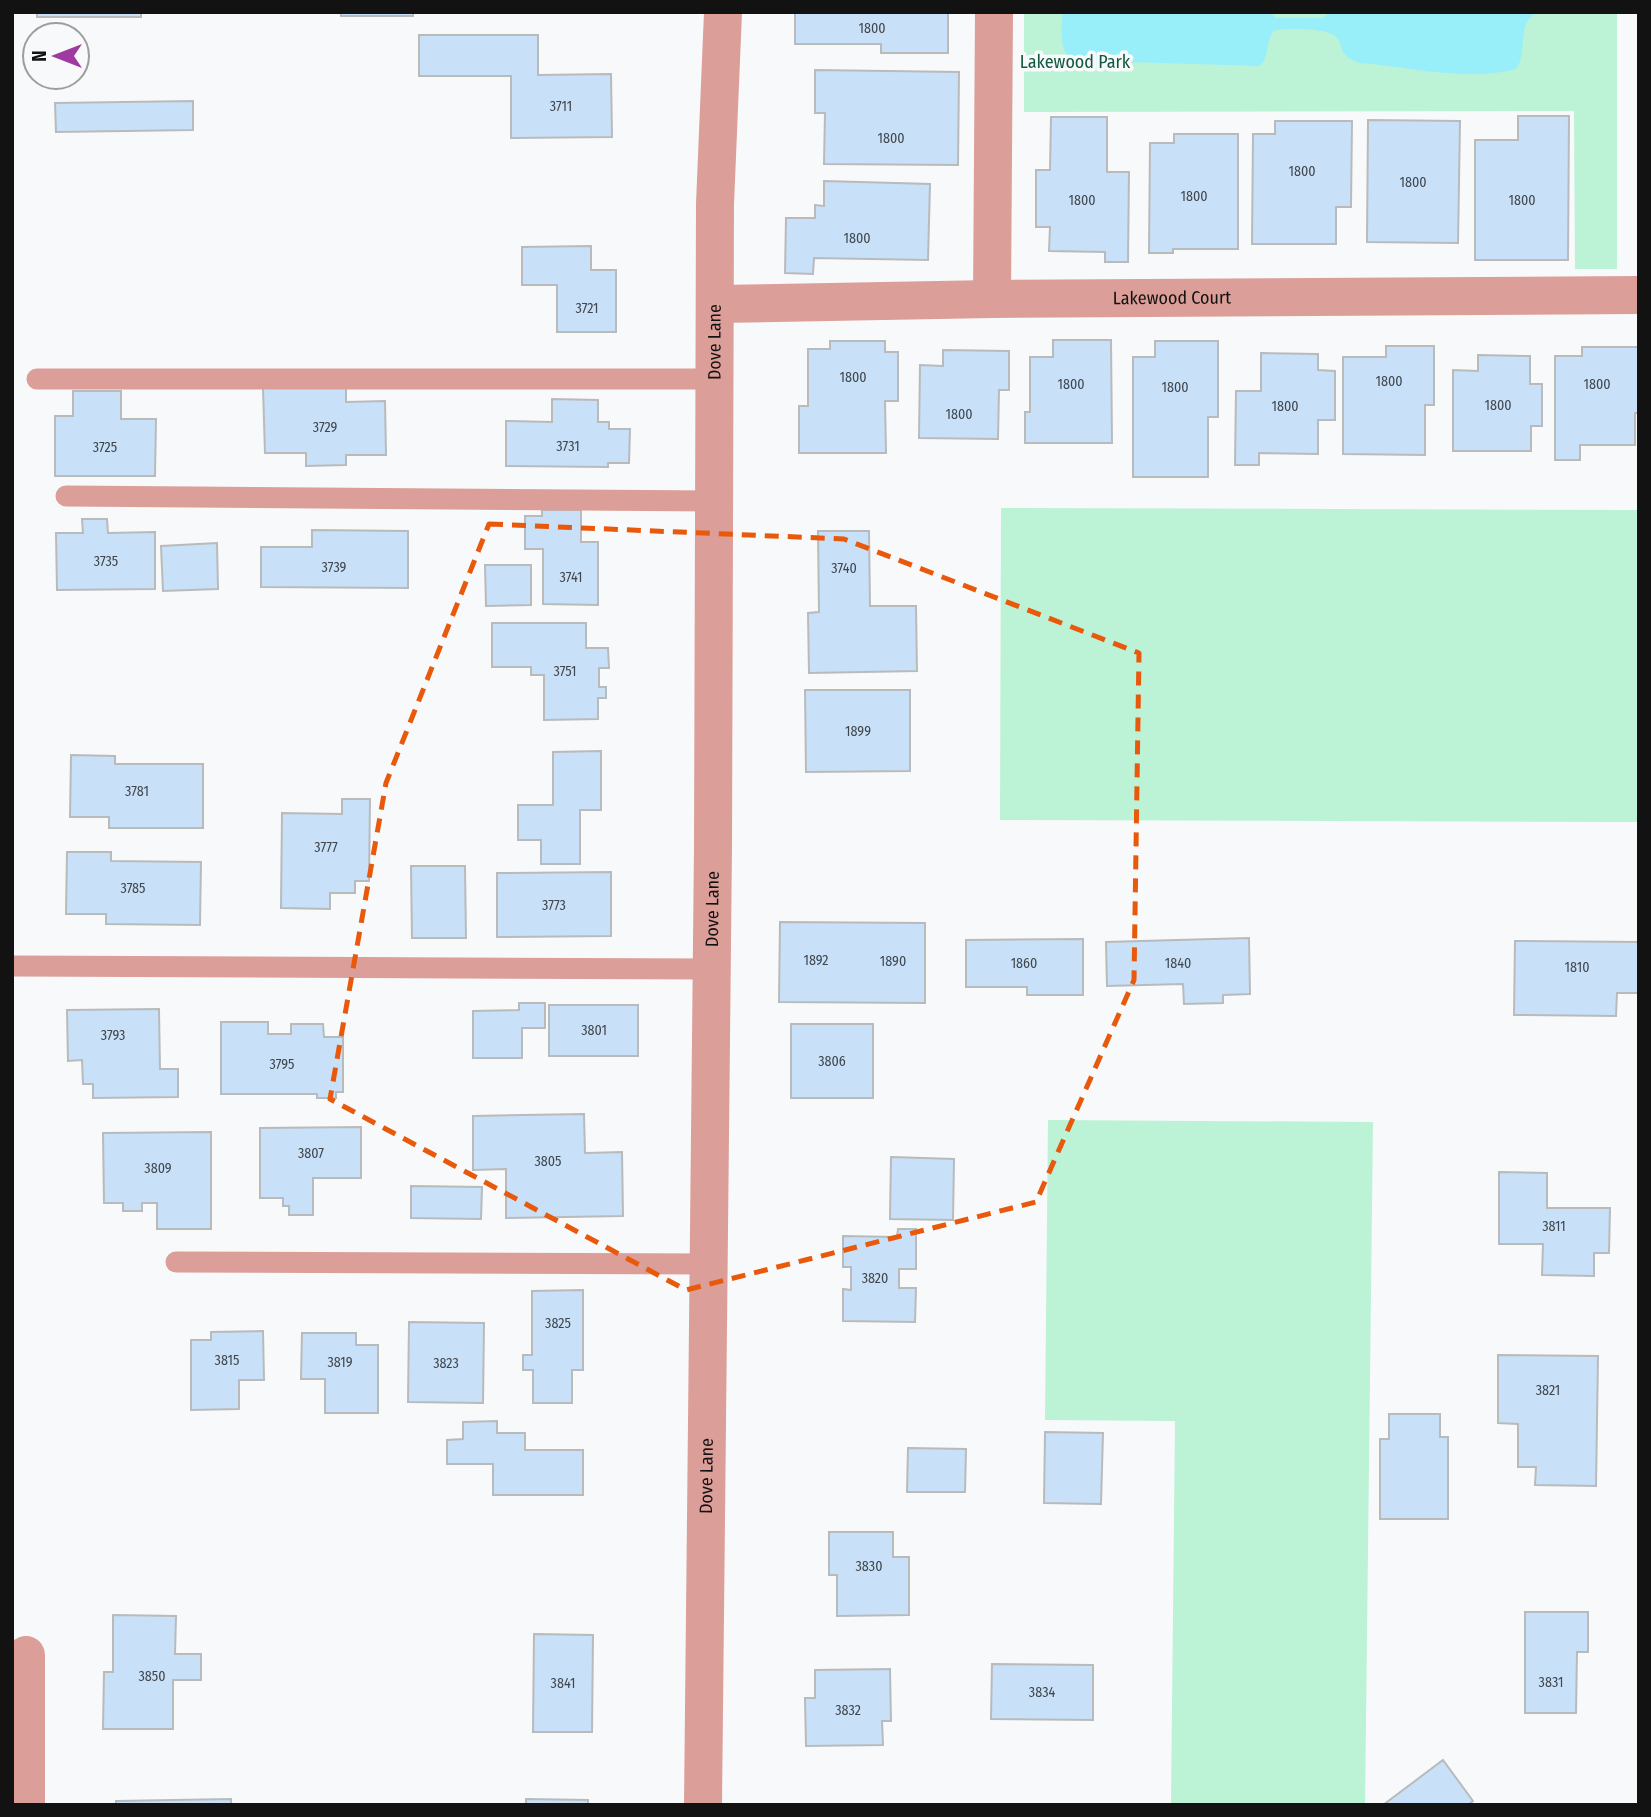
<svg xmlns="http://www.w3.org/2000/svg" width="1651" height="1817" font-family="'Fira Sans Condensed',sans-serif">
  <rect width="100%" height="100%" fill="#f8f9fa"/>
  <path fill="#bcf2d6" d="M1024 12H1617V269H1575L1574 111 1024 112Z
    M1001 508 1639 510V822L1000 820Z
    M1048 1120 1373 1122 1365 1805H1171L1175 1421 1045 1420Z"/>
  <path fill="#98eff9" d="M1063 12H1270L1276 18H1323L1329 12H1537C1515 25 1529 51 1516 69 1465 82 1412 67 1360 63 1334 55 1347 42 1332 34 1324 29 1279 26 1273 32 1265 42 1270 59 1259 66L1095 61C1088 60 1078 61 1071 58 1059 52 1061 24 1063 12Z"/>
  <path fill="#c8e1f9" stroke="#b9babb" stroke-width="2" d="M37 12H141V17H37Z
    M341 12H413V16H341Z
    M795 12H948V53H881V44H795Z
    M419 35H538V75L611 74 612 137 511 138V76H419Z
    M815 70 959 72 958 165 824 164 825 113H815Z
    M193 101V130L56 132 55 103Z
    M1518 116H1569L1568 260H1475V140H1518Z
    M1051 117H1107V172H1129L1128 262H1105V252L1049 251 1050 227H1036V170H1050Z
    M1368 120 1460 121 1458 243 1367 242Z
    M1275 121H1352L1351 207H1336V244H1252L1253 134H1275Z
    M1174 134H1238V249H1173V253H1149L1150 143H1174Z
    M824 181 930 184 928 260 814 258 813 274 785 273 786 218H815V205L824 206Z
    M591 246V270H616V332H557V285H522V247Z
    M1053 340H1111L1112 443H1025V412H1030V357H1053Z
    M830 341H885V352H898V401H885L886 453H799V406H808V349H830Z
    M1155 341H1218V417H1208V477H1133V357H1155Z
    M1386 346H1434V405H1425V455L1343 454V357H1386Z
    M1582 347H1639V413H1635V445H1580V460H1555V356H1582Z
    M943 350 1009 351V390H999L998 439 919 438 920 365 943 366Z
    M1261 353 1318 354V370L1335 371V420H1318V454L1259 453V465H1235L1236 391H1261Z
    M1478 355 1530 356V384H1542V426H1531V451H1453V370L1478 371Z
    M346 387V402L385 401 386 455H346V465L306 466V453H265L263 388Z
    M73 391H121V419H156L155 476H55V416H73Z
    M552 399 598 400V422H609V429H630L629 463H608V467L506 466V421L552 422Z
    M542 510H581V542H598V605L543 604V549H525V516H542Z
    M82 519H107L108 533 155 532V589L57 590 56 533H83Z
    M312 530 408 531V588L261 587V547H312Z
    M818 531H869L870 606H916L917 671 809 673 808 613 819 612Z
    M217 543 218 589 163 591 161 546Z
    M485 565H531V605L486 606Z
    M492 623H586V648H608L609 668H599V687H606V698H598V719L544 720V675H531V667H492Z
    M805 690H910V771L806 772Z
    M601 751V810H580V864H541V840H518V805H553V752Z
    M71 755 115 756V764H203V828H109V817H70Z
    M342 799H370L369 881H355V893H330V909L281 908 282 813 342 814Z
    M67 852H111V861L201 862 200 925 106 924V914H66Z
    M411 866H465L466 938H412Z
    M611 872V936L497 937V873Z
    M780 922 925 923V1003L779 1002Z
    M1249 938 1250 994 1223 995V1003L1184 1004 1183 984 1107 986 1106 942Z
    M1083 939V995H1027V987H966V940Z
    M1515 941 1639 942V993H1617L1616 1016 1514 1015Z
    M519 1003H545V1028H522V1058H473V1011L519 1010Z
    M549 1005H638V1056H549Z
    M159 1009 160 1069H178V1097L93 1098V1084H83L82 1060 68 1061 67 1010Z
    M221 1022H268V1034H291V1024H323L324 1037H343V1092H336V1098H317V1094H221Z
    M791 1024H873V1098H791Z
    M584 1114 585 1153 622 1152 623 1216 506 1218V1169L473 1170V1116Z
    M361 1127V1178H313V1215H289V1206H283V1198H260V1128Z
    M211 1132V1229H157V1203H142V1211H123V1203H104L103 1133Z
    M891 1157 954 1159 953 1220 890 1219Z
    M1499 1172 1547 1173V1208H1610L1609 1253H1594V1276L1542 1275 1543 1244H1499Z
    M411 1186 482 1187 481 1219 411 1218Z
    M898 1229H916V1269H899V1288H916L915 1322 843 1321V1289L851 1290V1267H843V1236L897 1237Z
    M583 1290V1370H572V1403H533V1370H523V1355H532V1291Z
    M409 1322 484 1323 483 1403 408 1402Z
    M263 1331 264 1380H239V1409L191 1410V1340H211V1332Z
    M302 1333H356V1345H378V1413H325V1379H301Z
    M1498 1355 1598 1356 1596 1486 1535 1485 1536 1467H1518V1424L1498 1423Z
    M1389 1414H1440V1437H1448V1519H1380V1439H1389Z
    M497 1421V1433H525V1450H583V1495H493V1464H447V1440L463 1439V1422Z
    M1045 1432 1103 1433 1101 1504 1044 1503Z
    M908 1448 966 1449 965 1492H907Z
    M829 1532H893V1557H909V1615L837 1616V1575H829Z
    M1525 1612H1588V1652H1577L1576 1713H1525Z
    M113 1615 176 1616 175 1654H201V1680H173V1729H103L104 1672H113Z
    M534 1634 593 1635 592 1732H533Z
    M992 1664 1093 1665V1720L991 1719Z
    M890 1669 891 1721H882L883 1745 806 1746 805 1698H815V1670Z
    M1443 1760 1473 1801 1468 1805H1383Z
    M231 1799V1805H116V1801Z
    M526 1799 588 1800V1805H526Z"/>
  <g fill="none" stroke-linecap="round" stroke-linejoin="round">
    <path stroke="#dc9e98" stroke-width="21" d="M37 379H714
      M66 496 713 501
      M12 966 711 969
      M176 1262 708 1264"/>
    <g stroke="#dc9e98" stroke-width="38">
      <path id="s1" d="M994 12 992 299 1639 295"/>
      <path d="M716 304 992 299"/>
      <path d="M26 1805V1655"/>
    </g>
    <path stroke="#dc9e98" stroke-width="38" id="s2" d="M703 1805 713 847 715 204 723 12"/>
  </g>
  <path fill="none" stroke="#e8590c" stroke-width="5" stroke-dasharray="14 9" stroke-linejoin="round" d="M489 524 844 539 1139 653 1134 980 1036 1202 686 1290 330 1099 386 783Z"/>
  <g text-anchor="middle" stroke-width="7" stroke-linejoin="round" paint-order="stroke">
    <g font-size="14" fill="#40464c">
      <text x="872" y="33">1800</text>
      <text x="561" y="111">3711</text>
      <text x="891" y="143">1800</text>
      <text x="1302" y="176">1800</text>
      <text x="1413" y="187">1800</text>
      <text x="1194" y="201">1800</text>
      <text x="1082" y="205">1800</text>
      <text x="1522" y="205">1800</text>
      <text x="857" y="243">1800</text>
      <text x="587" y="313">3721</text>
      <text x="853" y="382">1800</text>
      <text x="1389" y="386">1800</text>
      <text x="1071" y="389">1800</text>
      <text x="1597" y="389">1800</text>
      <text x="1175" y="392">1800</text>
      <text x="1498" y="410">1800</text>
      <text x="1285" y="411">1800</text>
      <text x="959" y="419">1800</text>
      <text x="325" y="432">3729</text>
      <text x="568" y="451">3731</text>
      <text x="105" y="452">3725</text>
      <text x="106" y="566">3735</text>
      <text x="334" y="572">3739</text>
      <text x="844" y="573">3740</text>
      <text x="571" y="582">3741</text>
      <text x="565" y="676">3751</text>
      <text x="858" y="736">1899</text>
      <text x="137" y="796">3781</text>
      <text x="326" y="852">3777</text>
      <text x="133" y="893">3785</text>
      <text x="554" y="910">3773</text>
      <text x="816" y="965">1892</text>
      <text x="893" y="966">1890</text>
      <text x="1024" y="968">1860</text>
      <text x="1178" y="968">1840</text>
      <text x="1577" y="972">1810</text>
      <text x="594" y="1035">3801</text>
      <text x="113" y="1040">3793</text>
      <text x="832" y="1066">3806</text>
      <text x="282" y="1069">3795</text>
      <text x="311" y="1158">3807</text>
      <text x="548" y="1166">3805</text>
      <text x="158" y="1173">3809</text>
      <text x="1554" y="1231">3811</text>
      <text x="875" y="1283">3820</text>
      <text x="558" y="1328">3825</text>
      <text x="227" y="1365">3815</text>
      <text x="340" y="1367">3819</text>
      <text x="446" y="1368">3823</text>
      <text x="1548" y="1395">3821</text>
      <text x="869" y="1571">3830</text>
      <text x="152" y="1681">3850</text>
      <text x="1551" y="1687">3831</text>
      <text x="563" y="1688">3841</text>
      <text x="1042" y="1697">3834</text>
      <text x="848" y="1715">3832</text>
    </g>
    <g font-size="18" fill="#12583e" stroke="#f8f9fa">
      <text x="1075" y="68">Lakewood Park</text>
    </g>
    <g font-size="18" fill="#121212" stroke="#f8f9fa">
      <text dy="6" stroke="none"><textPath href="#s1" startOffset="467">Lakewood Court</textPath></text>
      <text dy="6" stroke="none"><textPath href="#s2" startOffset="1463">Dove Lane</textPath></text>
      <text dy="6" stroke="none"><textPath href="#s2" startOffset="896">Dove Lane</textPath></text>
      <text dy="6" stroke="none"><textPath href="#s2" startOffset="329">Dove Lane</textPath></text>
    </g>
  </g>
  <rect width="1651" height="1817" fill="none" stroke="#121212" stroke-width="28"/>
  <g transform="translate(56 56) rotate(270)"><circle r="33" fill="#f8f9fa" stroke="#9c9d9d" stroke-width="2"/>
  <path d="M0-5L12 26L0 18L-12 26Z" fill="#9f3ba0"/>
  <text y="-10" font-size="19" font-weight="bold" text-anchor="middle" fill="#121212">N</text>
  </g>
</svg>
